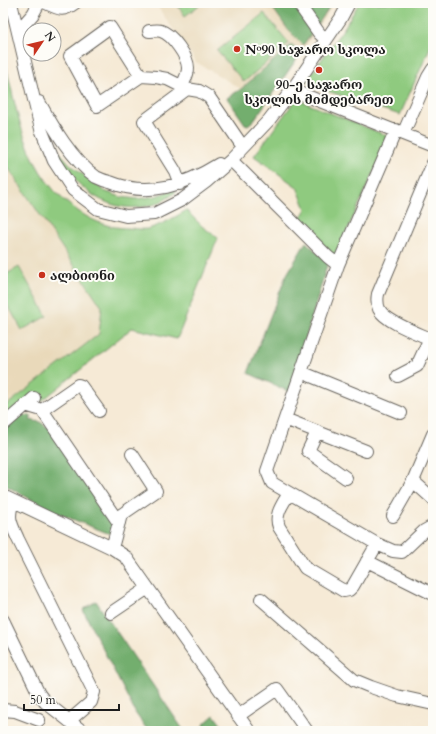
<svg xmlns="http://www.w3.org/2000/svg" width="436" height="734" font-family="Cardo,'Noto Serif Georgian',serif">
  <rect width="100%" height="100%" fill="#fdfcf7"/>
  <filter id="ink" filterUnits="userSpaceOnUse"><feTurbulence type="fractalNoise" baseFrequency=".025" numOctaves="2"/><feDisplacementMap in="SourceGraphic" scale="8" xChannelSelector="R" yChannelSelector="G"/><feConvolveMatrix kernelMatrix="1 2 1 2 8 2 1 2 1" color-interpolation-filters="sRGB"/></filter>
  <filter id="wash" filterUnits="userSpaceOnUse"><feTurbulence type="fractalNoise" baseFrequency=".012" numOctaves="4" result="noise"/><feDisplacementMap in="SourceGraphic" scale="16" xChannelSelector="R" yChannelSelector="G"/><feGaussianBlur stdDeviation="0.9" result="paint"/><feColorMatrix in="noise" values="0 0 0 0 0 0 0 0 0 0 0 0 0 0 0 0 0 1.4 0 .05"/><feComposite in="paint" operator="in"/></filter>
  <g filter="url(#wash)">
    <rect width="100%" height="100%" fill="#f6ead6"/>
    <path fill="#e9d9ba" d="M155 3H334L301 53 291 45 241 89 196 62Z
      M3 160 102 307 99 334 3 408Z"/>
    <path fill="#8fca7f" stroke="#56734e" d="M176 3H202L185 16Z
      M359 3H433V41L400 115 312 86 307 80 344 28Z
      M264 13 289 43 244 82 217 51Z
      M3 53C18 113 24 177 81 213 95 222 110 228 127 228 133 228 142 230 148 229 158 226 179 216 186 210L203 227 218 238 177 339 132 328 38 404 3 419V408L99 334 102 307 3 160Z
      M296 99 390 137 335 257 299 220 306 209 297 187 254 156Z
      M50 134 59 152 70 164 104 191 121 197 137 199 156 196 174 189 176 192C169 197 161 203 152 205 114 215 85 195 62 165 56 157 51 145 46 136Z
      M19 267 47 316 22 330 3 297V276Z"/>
    <path fill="#73ae6e" stroke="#486545" d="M269 3H296L315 29 303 45 289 31Z
      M300 3H332L317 26Z
      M291 45 301 53 254 120 248 125 245 124 227 98 241 89Z
      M306 242 328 262 290 392 248 373 286 276Z
      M22 415 32 416 30 420 40 422 50 429 113 524 110 534 52 511 3 484V431Z
      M96 601 184 731H148L136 714 83 610Z
      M214 715 226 731H203V725Z"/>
  </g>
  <g filter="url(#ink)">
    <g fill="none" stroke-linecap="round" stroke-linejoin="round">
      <defs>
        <path id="minor" d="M11 3 41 129 54 161 73 190 98 209 126 216 154 214 182 200 206 182 231 160 269 120 292 90 341 18 349 3
          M46 3C59 9 63 12 75 3
          M298 3 319 33 326 40
          M18 31 33 14 39 3
          M149 31C153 31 158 30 161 31 172 34 188 57 188 68 188 75 184 81 182 86
          M141 76 110 27 70 56 97 106 141 76 156 77 167 79 187 89 199 91 209 97 243 147
          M292 90 433 146
          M39 102C53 127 72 160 96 177 100 179 105 181 110 182 149 198 185 185 219 164
          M396 130 338 265 267 471 272 483 377 544 393 551 402 552 424 531 433 526
          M403 134 428 77 433 69
          M231 160 328 257 338 265
          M433 163 378 294C377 299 377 304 379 309 385 322 420 334 433 340
          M180 184 175 171 144 121 187 89
          M301 372 401 413
          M398 376 417 366 430 338
          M25 405 42 410 119 523
          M42 410 78 385 81 386 99 411
          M285 419 366 451
          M3 425 34 398
          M317 432 308 451 346 478
          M433 434 413 481 433 499
          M289 493C283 504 274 514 279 527L305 568 344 591 349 590 353 586 377 544
          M3 496 112 548 126 557 249 731
          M13 501C7 519 11 523 18 539L94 692 91 702 69 721
          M393 516 413 481
          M112 548 121 515 156 491 132 454
          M367 561 433 594
          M261 599 354 680 371 687 397 696 433 704
          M111 613 148 588
          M3 620 39 694 45 702 82 731
          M3 710 15 711 39 720
          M238 716 277 689 307 731"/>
      </defs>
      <use href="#minor" stroke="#68645d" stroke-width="14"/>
      <use href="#minor" stroke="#fff" stroke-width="12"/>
    </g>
  </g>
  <g fill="#c8321e" stroke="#fdfcf7" stroke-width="1.5">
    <circle cx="237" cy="49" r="4"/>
    <circle cx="319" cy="70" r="4"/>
    <circle cx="42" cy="275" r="4"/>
  </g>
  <g text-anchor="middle" stroke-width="4" stroke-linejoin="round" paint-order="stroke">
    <g font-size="13" font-weight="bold" fill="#1c1c1c" stroke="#fdfcf7" text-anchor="start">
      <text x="245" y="54">№90 საჯარო სკოლა</text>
      <text x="319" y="89" text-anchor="middle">90-ე საჯარო<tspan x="319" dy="15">სკოლის მიმდებარეთ</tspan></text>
      <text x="50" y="280">ალბიონი</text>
    </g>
  </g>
  <rect width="436" height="734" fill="none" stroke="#fdfcf7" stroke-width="16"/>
  <g transform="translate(42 42) rotate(55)"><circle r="19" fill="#fdfcf7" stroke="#a3a29f"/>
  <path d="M0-3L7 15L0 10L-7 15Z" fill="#c8321e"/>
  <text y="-6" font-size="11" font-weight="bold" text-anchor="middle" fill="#1c1c1c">N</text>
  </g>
  <path d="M24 704v6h95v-6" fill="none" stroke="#1c1c1c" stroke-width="2"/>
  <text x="30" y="704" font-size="12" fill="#1c1c1c" stroke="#fdfcf7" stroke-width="3" paint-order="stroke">50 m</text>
</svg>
